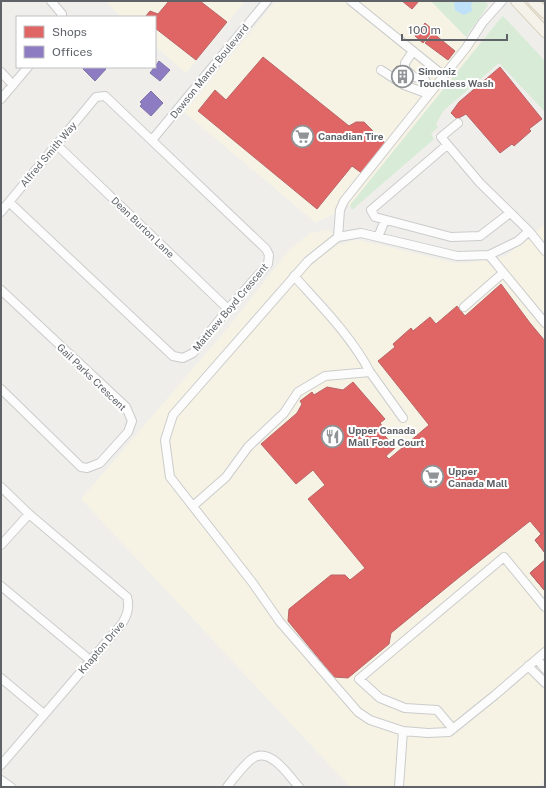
<svg xmlns="http://www.w3.org/2000/svg" width="546" height="788" font-family="'Public Sans',sans-serif">
  <rect width="100%" height="100%" fill="#efeeea"/>
  <path fill="#f7f3e4" d="M106 1H245L186 73 155 46V17H121Z
    M276 1H431L466 37 479 44 350 205 316 223 184 112Z
    M545 224V779L538 787H350L81 499 227 329 289 250 310 233 329 230 341 245 350 241 359 240 455 263H467L505 257Z"/>
  <path fill="#d8ebd6" d="M431 1H485L488 5 466 37Z
    M503 16 545 61V112L499 63 443 111 436 124 438 127 431 134 434 139 352 210 350 205 500 19Z"/>
  <path fill="#bfe0f9" d="M454 1H474L471 5 472 11 464 15 455 10Z"/>
  <path fill="#e06666" stroke="#b96567" d="M169 1H200L227 22 196 60 155 28V17H145L150 11 158 14Z
    M402 1H419L412 9Z
    M425 23 433 30 423 43 415 36Z
    M433 33 455 51 448 60 425 43Z
    M263 57 349 126 356 122H364L388 146 363 174 352 166 317 209 198 111 215 90 226 100Z
    M397 66 414 79 408 88 390 75Z
    M500 67 542 119 529 129 531 131 514 146 512 144 500 153 466 114 457 119 451 113 459 102Z
    M501 284 530 323 545 341V553L535 540 541 534 530 521 457 579 391 633 389 644 348 678 334 677 288 621 289 609 331 575H345L350 580 365 568 308 499 325 485 313 470 296 484 261 444 297 413 302 404 300 401 312 392 314 395 327 387 343 390 353 382 385 419 380 423 383 427 380 430 395 448 386 456 389 459 429 425 378 361 395 347 393 344 411 328 413 331 430 317 436 324 457 306 465 316Z
    M545 531V553L535 540Z
    M545 560V591L530 573Z
    M545 560V591L530 573Z"/>
  <path fill="#8e7cc3" stroke="#8074a8" d="M159 61 170 70 160 81 150 73Z
    M84 67H103L106 69 95 81 83 69Z
    M151 91 163 103 151 116 140 106 142 104 140 102Z"/>
  <g fill="none" stroke-linecap="round" stroke-linejoin="round">
    <defs>
      <path id="minor" d="M51 1 62 14 61 17
        M351 1 444 76
        M381 70 404 85 423 92 426 91 429 87 425 80 414 77 405 69V63L413 51
        M1 72 13 85
        M1 99 28 67
        M458 123 441 137 480 183 529 231 545 251
        M152 140 267 1
        M57 145 228 309
        M447 145 371 210 375 217 451 237 480 236 510 213
        M1 212 9 202 96 97 105 96 266 249 269 255 268 264 228 309 193 353 183 358 173 356 9 202
        M529 231 518 241 489 255 457 256 361 233 338 237 308 261 173 415 165 440 170 477 252 582 280 622 358 712 370 720 403 731 428 733 449 732 495 695 545 652
        M338 237 340 210 344 201 466 48 483 22 502 1
        M378 237 385 220
        M489 255 545 323
        M1 290 126 407 132 421 128 432 100 463 87 468 81 467 1 389
        M464 307 503 273
        M370 372 403 418
        M1 487 29 514 127 597C130 608 127 616 121 625L1 765
        M193 506 226 477 248 447 284 413 298 392 325 376 370 372C351 336 321 306 294 276
        M1 545 29 514
        M1 586 90 660
        M537 659 545 669
        M528 666 545 683
        M1 678 44 714
        M453 729 437 710 405 708 380 698 359 679 504 557 545 607
        M1 780 11 787
        M227 787C232 780 248 760 255 757 272 749 289 776 299 787
        M399 787 403 731"/>
      <path id="major" d="M516 1 545 32
        M533 1 545 13"/>
    </defs>
    <use href="#minor" stroke="#cbcccc" stroke-width="10"/>
    <use href="#major" stroke="#d7ceb8" stroke-width="12"/>
    <use href="#minor" stroke="#fdfcfc" stroke-width="8"/>
    <use href="#major" stroke="#f4f2e9" stroke-width="10"/>
  </g>
  <defs>
    <symbol id="building-ring" viewBox="-11 -11 22 22"><circle r="9.5" fill="#fff" stroke="#919496" stroke-width="1.5"/><path d="M-4-6H4V6H1V3H-1V6H-4ZM-2.5-4.3h1.7v1.8h-1.7ZM.8-4.3h1.7v1.8H.8ZM-2.5-1h1.7V.8h-1.7ZM.8-1h1.7V.8H.8Z" fill="#919496"/></symbol>
    <symbol id="supermarket-ring" viewBox="-11 -11 22 22"><circle r="9.5" fill="#fff" stroke="#919496" stroke-width="1.5"/><path d="M-6-5.5h2.5l.6 2H6L4.5 2H-2.5L-4.4-4H-6ZM-1.5 3.2a1.3 1.3 0 1 0 .1 0ZM3 3.2a1.3 1.3 0 1 0 .1 0Z" fill="#919496"/></symbol>
    <symbol id="restaurant-ring" viewBox="-11 -11 22 22"><circle r="9.5" fill="#fff" stroke="#919496" stroke-width="1.5"/><path d="M-5-6h1v4h1v-4h1v4h1v-4h1v5L-1.5 .5V6h-2V.5L-5-1ZM5-6V6H3V1.5H1.5Q1.5-4 5-6Z" fill="#919496"/></symbol>
  </defs>
  <g fill-rule="evenodd">
    <use href="#building-ring" x="390" y="64" width="25" height="25"/>
    <use href="#supermarket-ring" x="290" y="124" width="25" height="25"/>
    <use href="#restaurant-ring" x="320" y="424" width="25" height="25"/>
    <use href="#supermarket-ring" x="420" y="464" width="25" height="25"/>
  </g>
  <g text-anchor="middle" stroke-width="4" stroke-linejoin="round" paint-order="stroke">
    <g font-size="10" fill="#5f6368" stroke="#fff">
      <text transform="translate(209 71) rotate(-51)" y="4">Dawson Manor Boulevard</text>
      <text transform="translate(48 154) rotate(-50)" y="4">Alfred Smith Way</text>
      <text transform="translate(143 227) rotate(44)" y="4">Dean Burton Lane</text>
      <text transform="translate(230 307) rotate(-50)" y="4">Matthew Boyd Crescent</text>
      <text transform="translate(92 377) rotate(44)" y="4">Gail Parks Crescent</text>
      <text transform="translate(101 647) rotate(-50)" y="4">Knapton Drive</text>
    </g>
    <g font-size="10" font-weight="bold" fill="#5f6368" stroke="#fff" text-anchor="start">
      <text x="418" y="75">Simoniz<tspan x="418" dy="12">Touchless Wash</tspan></text>
      <text x="318" y="140">Canadian Tire</text>
      <text x="348" y="434">Upper Canada<tspan x="348" dy="12">Mall Food Court</tspan></text>
      <text x="448" y="475">Upper<tspan x="448" dy="12">Canada Mall</tspan></text>
    </g>
  </g>
  <rect width="546" height="788" fill="none" stroke="#5f6368" stroke-width="4"/>
  <rect x="16" y="16" width="140" height="52" fill="#ffffff" stroke="#bfc1c3"/>
  <rect x="24" y="26" width="20" height="12" fill="#e06666" stroke="#bfc1c3"/>
  <text x="52" y="36" font-size="12" fill="#5f6368">Shops</text>
  <rect x="24" y="46" width="20" height="12" fill="#8e7cc3" stroke="#bfc1c3"/>
  <text x="52" y="56" font-size="12" fill="#5f6368">Offices</text>
  <path d="M402 34v6h105v-6" fill="none" stroke="#5f6368" stroke-width="2"/>
  <text x="408" y="34" font-size="12" fill="#5f6368" stroke="#ffffff" stroke-width="3" paint-order="stroke">100 m</text>
</svg>
